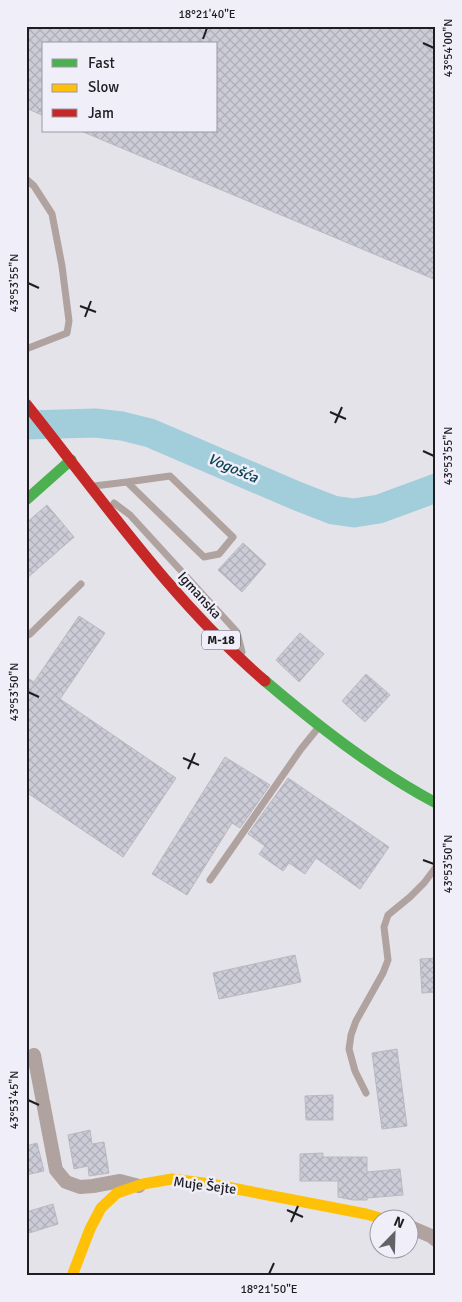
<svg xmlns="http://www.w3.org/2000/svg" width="462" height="1302" font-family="Signika,sans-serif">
  <defs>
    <pattern id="building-cross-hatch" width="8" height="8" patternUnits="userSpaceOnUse" patternTransform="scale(1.25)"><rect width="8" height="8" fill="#ccccd8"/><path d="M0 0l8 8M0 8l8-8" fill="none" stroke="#afafb9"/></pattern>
  </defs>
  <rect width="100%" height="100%" fill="#e4e3e9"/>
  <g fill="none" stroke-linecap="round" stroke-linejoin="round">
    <path stroke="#a2cedc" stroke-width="29" d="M26 425 95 423 122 426 150 433 297 496 333 510 354 513 379 509 436 488"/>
  </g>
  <path fill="url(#building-cross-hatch)" stroke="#bab9be" d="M26 26H436V280L81 131H216V44H44V116L26 108Z
    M47 505 74 537 26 579V523Z
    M243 543 266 564 242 592 218 570Z
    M79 616 105 633 60 699 176 778 123 857 26 792V677L34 682Z
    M300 633 324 654 299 682 276 660Z
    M366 674 390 695 365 722 342 701Z
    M225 757 270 785 240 828 232 823 187 895 152 874Z
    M288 778 389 847 360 889 316 858 305 874 289 863 283 871 259 854 265 846 248 834Z
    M295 955 301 982 219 999 213 973Z
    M436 958V992L422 993 420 959Z
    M397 1049 407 1126 382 1129 372 1053Z
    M333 1095V1120H306L305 1096Z
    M90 1130 92 1144 104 1142 109 1173 89 1176 88 1166 74 1169 68 1135Z
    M37 1143 44 1171 26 1175V1146Z
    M323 1153V1157H367V1172L400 1169 403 1195 367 1198V1200H353L338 1197V1181H300V1154Z
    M53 1204 58 1224 26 1234V1212Z"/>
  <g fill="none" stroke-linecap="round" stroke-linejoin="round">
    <path stroke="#b0a29f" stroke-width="7" d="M26 179 34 186 52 214 62 266 69 321 67 333 26 349
      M94 486 127 482 204 557 219 554 233 537 170 476 127 482
      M114 503 130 515 237 632 242 652
      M26 636 30 634 81 584
      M210 880 301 749 318 728
      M366 1093 355 1071 349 1049 351 1035 356 1021 383 973 388 960 384 927 388 915 410 897 424 883 436 867"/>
    <path stroke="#b0a29f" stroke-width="14" d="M34 1055 56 1170 66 1182 80 1187 93 1186 120 1181 139 1186
      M410 1227 431 1236 436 1240"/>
    <path stroke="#4caf50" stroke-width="11" d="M26 500 71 460
      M265 681C318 726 374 770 436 803"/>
    <path stroke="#ffc107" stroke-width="11" d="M72 1276 90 1229 101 1208 117 1193 143 1184 172 1179 211 1184 366 1214 387 1220"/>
    <path stroke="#c62828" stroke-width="11" d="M26 404C102 499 172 601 265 681"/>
  </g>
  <path fill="none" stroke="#1e1d21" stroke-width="2" d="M203 39 207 28M423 43 434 48M28 283 39 288M80 306 96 312M85 317 91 301M330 412 346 419M335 423 342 407M423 451 434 456M28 692 39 697M183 758 199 765M188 769 195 753M423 860 434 864M28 1100 39 1105M287 1210 303 1217M291 1222 298 1206M269 1274 274 1263"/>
  <g text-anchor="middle" stroke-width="5" stroke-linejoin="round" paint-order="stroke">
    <rect fill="#efeef9" stroke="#5d5c62" stroke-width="1" x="202" y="630.5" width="38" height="19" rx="4"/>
    <g font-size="12" font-weight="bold" fill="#1e1d21">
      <text x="221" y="644">M-18</text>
    </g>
    <g font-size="14" fill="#1e1d21" stroke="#efeef9">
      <text transform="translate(200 595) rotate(48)" y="5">Igmanska</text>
      <text transform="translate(205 1185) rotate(7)" y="5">Muje Šejte</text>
    </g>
    <g font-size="15" font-style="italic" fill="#0a4451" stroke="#efeef9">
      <text transform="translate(233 468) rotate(23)" y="5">Vogošća</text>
    </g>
  </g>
  <rect width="462" height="1302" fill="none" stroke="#efeef9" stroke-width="55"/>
  <rect x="42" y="42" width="175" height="90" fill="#efeef9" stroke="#9b9aa3"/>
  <rect x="52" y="59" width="25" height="8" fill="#4caf50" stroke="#9b9aa3"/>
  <text x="88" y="68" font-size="15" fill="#1e1d21">Fast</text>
  <rect x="52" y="84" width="25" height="8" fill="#ffc107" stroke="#9b9aa3"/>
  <text x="88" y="92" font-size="15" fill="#1e1d21">Slow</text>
  <rect x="52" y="109" width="25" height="8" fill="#c62828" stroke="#9b9aa3"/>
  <text x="88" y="118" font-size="15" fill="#1e1d21">Jam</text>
  <g transform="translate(394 1234) rotate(23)"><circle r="24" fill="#efeef9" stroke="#9b9aa3"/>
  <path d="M0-4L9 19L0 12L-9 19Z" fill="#636267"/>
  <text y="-8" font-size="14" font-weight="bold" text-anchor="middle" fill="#1e1d21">N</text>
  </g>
  <rect x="28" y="28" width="406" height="1246" fill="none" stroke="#1e1d21" stroke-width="2"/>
  <g font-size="12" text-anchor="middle" fill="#1e1d21">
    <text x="207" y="18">18°21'40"E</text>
    <text transform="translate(448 48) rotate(-90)" y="4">43°54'00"N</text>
    <text transform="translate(14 283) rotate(-90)" y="4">43°53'55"N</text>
    <text transform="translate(448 456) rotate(-90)" y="4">43°53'55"N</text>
    <text transform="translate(14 692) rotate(-90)" y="4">43°53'50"N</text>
    <text transform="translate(448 864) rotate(-90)" y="4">43°53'50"N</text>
    <text transform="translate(14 1100) rotate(-90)" y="4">43°53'45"N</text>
    <text x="269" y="1293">18°21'50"E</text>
  </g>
</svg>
